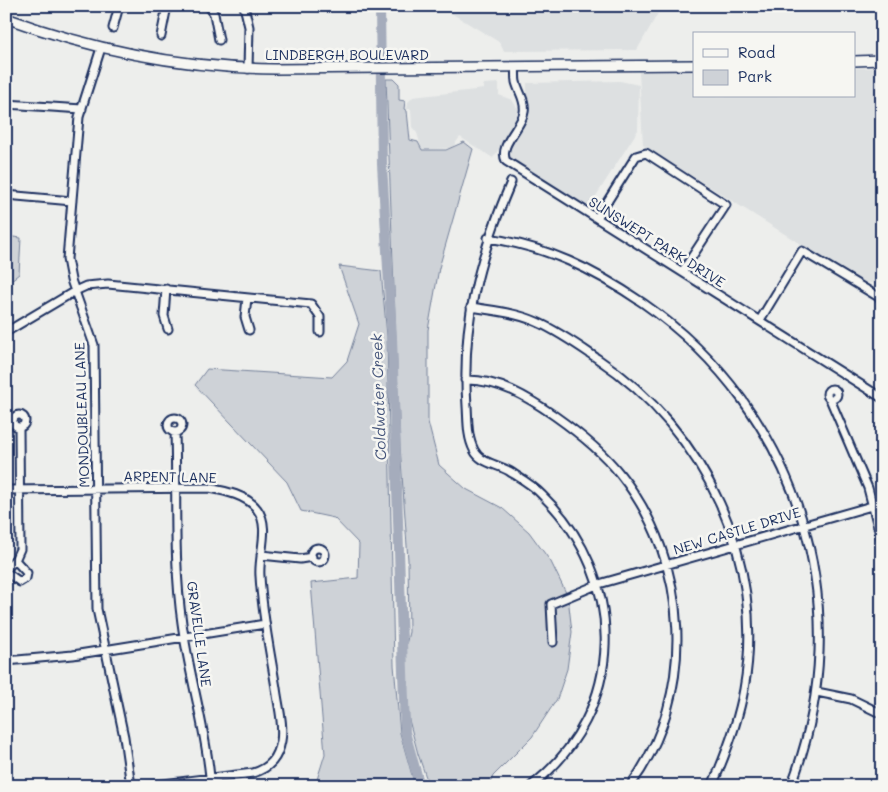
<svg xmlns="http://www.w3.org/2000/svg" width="888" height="792" font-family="Mali,sans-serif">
  <rect width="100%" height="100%" fill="#edeeec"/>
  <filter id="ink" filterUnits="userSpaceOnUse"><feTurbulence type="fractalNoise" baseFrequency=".02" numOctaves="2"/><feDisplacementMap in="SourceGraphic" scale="10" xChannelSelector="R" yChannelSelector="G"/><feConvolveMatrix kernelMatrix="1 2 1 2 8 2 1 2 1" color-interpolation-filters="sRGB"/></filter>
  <g filter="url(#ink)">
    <path fill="#dde0e1" d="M452 6H662L637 50 504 51 499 42 451 13Z
      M854 68H882V284L861 282 643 145 639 72 694 71V96H854Z
      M620 81 639 85 638 130 589 207 507 157 517 133 522 129 527 113V83Z
      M499 83V95L512 100 518 109 515 125 493 158 460 137 452 148 422 150 417 133 412 127 411 109H407L408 102 413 97 484 89 483 84Z"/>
    <path fill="#ced2d7" stroke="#74809a" d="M386 79H394L399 84V100L405 101 404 109 407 111 410 140 418 142 422 150H446L464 142 473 149 439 268 428 330V422L439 465 466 489 502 508 529 532 551 562 568 597 572 632 567 669 557 699 532 737 493 776 489 786H429L418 754 409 720 405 649 409 632 408 560 400 446Z
      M6 236 21 238 19 274 6 284Z
      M339 266 381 271 387 336 394 665 400 733 415 786H315L325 754 311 583 358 578 359 544 334 518 301 511 287 482 195 385 207 369 332 377 347 361 359 324Z"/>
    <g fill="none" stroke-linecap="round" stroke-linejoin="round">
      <path stroke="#a5acbc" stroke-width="10" d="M380 6 382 164 392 338 405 732 420 786"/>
      <defs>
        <path id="minor" d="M209 6 214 14 219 40
          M244 6 249 27 248 69
          M113 28 119 6
          M161 36 167 6
          M101 48 79 117 67 259 71 280 94 345 97 609 124 737 131 786
          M515 67C516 72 515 77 516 82 519 93 526 101 524 112 522 127 498 145 506 161L882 398
          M6 104 82 109
          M511 182C479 258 461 322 467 406 468 420 467 437 474 450 480 463 497 464 509 471 520 478 533 485 542 495 628 578 628 711 531 786
          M6 195 72 201
          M597 218 636 156 646 153 726 205 682 272
          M488 238C548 247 593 269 643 303 800 412 860 608 791 786
          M166 289 164 316 168 329
          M247 298 245 317 249 330
          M471 307C492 310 517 313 537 322 558 331 579 346 598 359 705 430 767 562 744 689 738 723 726 754 712 786
          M760 320 802 251 882 299
          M6 332 75 291 86 286 108 284 311 304 320 317V332
          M465 380C499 379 529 398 555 416 579 433 602 451 620 474 690 561 698 695 630 786
          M827 394a5 5 0 1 1 10 0a5 5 0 1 1-10 0Z
          M830 399 868 488 882 542
          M13 421a6 6 0 1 1 12 0a6 6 0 1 1-12 0Z
          M168 425a7 7 0 1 1 14 0a7 7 0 1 1-14 0Z
          M175 432C177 496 173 560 182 623 189 675 205 725 210 777
          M6 490 209 488C225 491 247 495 257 509 271 527 258 555 260 576 262 613 270 651 276 688 278 705 284 724 281 741 278 758 270 768 253 773L147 786
          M311 555a7 7 0 1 1 14 0a7 7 0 1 1-14 0Z
          M261 555 300 559 312 557
          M6 570 16 558 20 549 19 428
          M6 572 20 582 26 578 27 573 15 560
          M553 642 551 604 599 584 882 503
          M6 661 73 655 265 624
          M817 692 851 699 882 714"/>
        <path id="major" d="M6 18C93 50 182 68 275 69L694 65
          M854 61 882 60"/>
      </defs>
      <use href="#minor" stroke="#1b2f5e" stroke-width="11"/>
      <use href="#major" stroke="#1b2f5e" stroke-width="12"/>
      <use href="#minor" stroke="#f6f6f2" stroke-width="7"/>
      <use href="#major" stroke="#f6f6f2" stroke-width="9"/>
    </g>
  </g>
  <g text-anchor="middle" stroke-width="5" stroke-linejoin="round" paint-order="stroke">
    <g font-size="14" fill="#1b2f5e" stroke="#f6f6f2">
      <text x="347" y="60">LINDBERGH BOULEVARD</text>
      <text transform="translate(657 242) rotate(32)" y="5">SUNSWEPT PARK DRIVE</text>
      <text transform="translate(82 415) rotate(-92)" y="5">MONDOUBLEAU LANE</text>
      <text transform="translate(170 477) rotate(1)" y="5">ARPENT LANE</text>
      <text transform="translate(737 531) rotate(-17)" y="5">NEW CASTLE DRIVE</text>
      <text transform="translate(199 634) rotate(82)" y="5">GRAVELLE LANE</text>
    </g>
    <g font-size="15" font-style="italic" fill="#44547a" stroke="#f6f6f2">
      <text transform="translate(379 397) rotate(-92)" y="5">Coldwater Creek</text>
    </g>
  </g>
  <rect width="888" height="792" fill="none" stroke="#f6f6f2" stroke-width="25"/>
  <rect x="12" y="12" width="863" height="767" fill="none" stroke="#1b2f5e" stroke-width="2" filter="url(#ink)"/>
  <rect x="693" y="32" width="162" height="65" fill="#f6f6f2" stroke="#9ea6b7"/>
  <rect x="703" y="49" width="25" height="8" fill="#f6f6f2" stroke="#9ea6b7"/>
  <text x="738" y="58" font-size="15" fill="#1b2f5e">Road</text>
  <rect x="703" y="70" width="25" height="15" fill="#ced2d7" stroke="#9ea6b7"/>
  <text x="738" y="82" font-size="15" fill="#1b2f5e">Park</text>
</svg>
